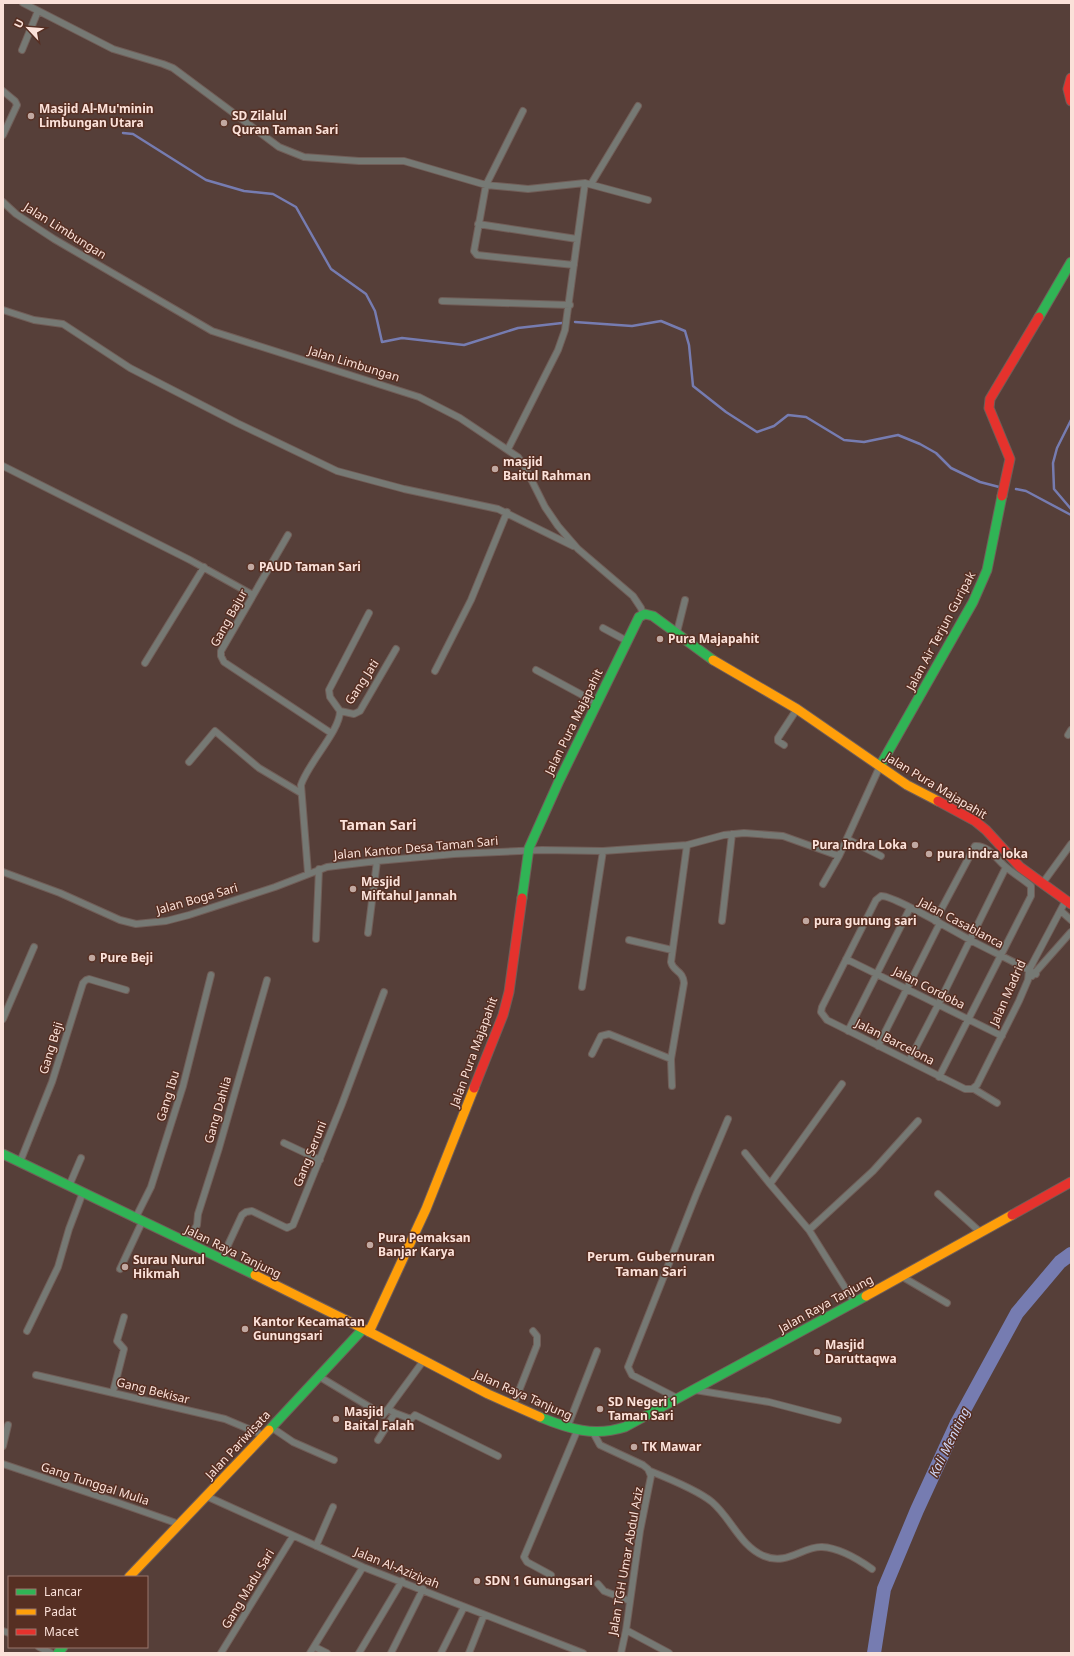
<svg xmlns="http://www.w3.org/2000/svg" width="1074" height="1656" font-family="'Noto Sans',sans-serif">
  <rect width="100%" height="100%" fill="#563f39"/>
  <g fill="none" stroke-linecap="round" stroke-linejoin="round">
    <path stroke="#767cb1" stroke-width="2.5" d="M123 133 133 134 206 180 244 191 273 194 296 207 331 269 366 294 375 311 382 342 402 338 464 345 518 328 562 323
      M575 322 632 326 661 321 685 331 689 345 693 386 726 412 757 432 774 426 788 415 806 417 844 440 864 442 898 435 920 444 936 453 951 468 980 482 1003 488
      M1071 420 1057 448 1053 463 1054 489 1071 509
      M1016 489 1026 491 1071 515"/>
    <path stroke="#767cb1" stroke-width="14" d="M874 1653 884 1589 917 1510 957 1423 1017 1313 1060 1262 1071 1254"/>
    <defs>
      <path id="street" d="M23 3 113 49 163 64 173 68 279 147 304 157 359 161H404L486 185 528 189 585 183 648 200
        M22 50 38 11
        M3 91 15 101 17 105 3 135
        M523 111 486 185 474 251 477 255 574 265
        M591 184 638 106
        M3 202 16 214 54 239 212 331 419 397 460 418 518 457 525 467 545 507 558 526 578 549 633 596 641 608 643 615
        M478 224 577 239
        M442 301 570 305
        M3 310 34 320 63 324 130 368 237 423 337 471 404 489 498 509 573 546
        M508 449 558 350 565 330 585 183
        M3 466 190 560 253 595
        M288 535 221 651V656L224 662 331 733
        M603 628 627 641
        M677 632 685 600
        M145 663 204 567
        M536 670 597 703
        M435 671 471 600 507 512
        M340 711 354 714 360 711 396 649
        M1068 735 1071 730
        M784 745 778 741V738L797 709
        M189 762 215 731 259 768 301 793
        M847 839 881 856
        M3 872 60 893 120 920 136 924 166 921 189 915 275 887 327 867 377 861 454 854 542 850 603 851 687 845 724 835 744 833 783 836 839 856
        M308 873 301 785C308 763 340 731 340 711L330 697 329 690 369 613
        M823 884 839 856 880 766
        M1042 884 1071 844
        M1061 911 1071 920
        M722 921 732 834
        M935 921 975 846C989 845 997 860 1006 867 1014 874 1023 879 1031 886V896L939 1077
        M368 933 377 861
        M316 939 319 869
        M629 940 672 950
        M846 959 1002 1036
        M1036 974C1015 962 993 952 972 941 957 933 893 895 881 896L876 900 822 1007 821 1012 827 1020 965 1089H972L977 1085 1019 1001 1028 980 1029 970 1066 900
        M1032 976 1071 932
        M582 987 603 851
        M3 1019 34 947
        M848 1031 910 908
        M878 1046 940 923
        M592 1054 601 1036 609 1034 671 1059
        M909 1061 938 1005 1006 867
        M842 1084 770 1184 809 1230 854 1302
        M672 1086 671 1059 684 983C683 970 673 972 671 962L687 845
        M974 1089 997 1103
        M284 1143 320 1160
        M745 1153 770 1184
        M20 1162 52 1082 83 983 86 980 89 979 126 990
        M69 1186 81 1158
        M938 1194 979 1231
        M135 1219 151 1187 183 1086 211 975
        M809 1230 873 1171 918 1121
        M187 1243 197 1225 198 1214 219 1148 267 980
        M221 1260 242 1215 246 1212 252 1211 287 1228 293 1225 342 1104 384 992
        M120 1269 142 1222
        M901 1276 947 1303
        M27 1331 58 1267 69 1229 83 1192
        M36 1375 225 1419 263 1435
        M320 1377 383 1415 388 1409
        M695 1390 769 1402 838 1420
        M113 1392 124 1349 117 1341 124 1317
        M677 1398 632 1375 628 1367 696 1195 728 1119
        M513 1406 537 1345V1336L533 1331
        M395 1413 411 1419 415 1415 498 1456
        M271 1427 293 1442 334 1460
        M567 1428 597 1351
        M594 1434 600 1445 643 1465 648 1469 651 1476 640 1531 626 1630 621 1653
        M378 1440 395 1413 388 1409 424 1360
        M3 1446 8 1425
        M3 1464 119 1503 179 1524
        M650 1471C665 1477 700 1492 712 1502 731 1518 740 1546 764 1556 787 1566 803 1546 822 1547 840 1548 858 1559 872 1569
        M206 1496 363 1567 583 1653
        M316 1546 333 1507
        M551 1575 527 1562 524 1557 577 1431
        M598 1584 604 1591 630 1601
        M626 1630 669 1653
        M3 1631 9 1633
        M39 1647 51 1653
        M315 1647 327 1653
        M221 1653 293 1536
        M310 1653 363 1567
        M359 1653 402 1581
        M391 1653 423 1589
        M441 1653 464 1607
        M469 1653 484 1615"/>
      <path id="fast" d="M1039 317 1071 262
        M880 766 973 602 987 570 1002 496
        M522 898 529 848 559 781 639 617 645 614 653 616 713 660
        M3 1154 255 1275
        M540 1417C569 1429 594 1437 625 1427L866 1296
        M269 1430 363 1329
        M58 1653 63 1647"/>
      <path id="slow" d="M713 660 797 709 907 785 938 801
        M255 1275 360 1327 488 1394 540 1417
        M866 1296 1012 1215
        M369 1332 426 1209 474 1088
        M129 1577 269 1430"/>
      <path id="jam" d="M1071 78 1068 89 1071 101
        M1002 496 1010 459 989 408 990 399 1039 317
        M938 801 975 821 986 830 1020 867 1071 904
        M474 1088 503 1015 509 992 522 898
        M1012 1215 1071 1182"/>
    </defs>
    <use href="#street" stroke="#715e58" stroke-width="8"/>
    <use href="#fast" stroke="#715e58" stroke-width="11"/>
    <use href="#slow" stroke="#715e58" stroke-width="11"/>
    <use href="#jam" stroke="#715e58" stroke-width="11"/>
    <use href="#street" stroke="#767974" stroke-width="6"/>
    <use href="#fast" stroke="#30b455" stroke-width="9"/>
    <use href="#slow" stroke="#ff9f0a" stroke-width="9"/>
    <use href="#jam" stroke="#e5322d" stroke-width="9"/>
  </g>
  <g fill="#c1a8a1" stroke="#562f23" stroke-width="1.5">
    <circle cx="31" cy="116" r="4"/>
    <circle cx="224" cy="123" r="4"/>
    <circle cx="495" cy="469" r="4"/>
    <circle cx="251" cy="567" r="4"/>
    <circle cx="660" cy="639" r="4"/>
    <circle cx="915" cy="845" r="4"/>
    <circle cx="929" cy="854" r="4"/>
    <circle cx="353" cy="889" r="4"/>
    <circle cx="806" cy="921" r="4"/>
    <circle cx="92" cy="958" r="4"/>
    <circle cx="370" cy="1245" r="4"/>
    <circle cx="125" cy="1267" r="4"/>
    <circle cx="245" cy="1329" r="4"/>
    <circle cx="817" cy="1352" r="4"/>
    <circle cx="600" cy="1409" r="4"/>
    <circle cx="336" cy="1419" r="4"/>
    <circle cx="634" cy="1447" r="4"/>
    <circle cx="477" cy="1581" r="4"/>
  </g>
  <g text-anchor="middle" stroke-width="3" stroke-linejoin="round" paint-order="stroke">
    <g font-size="12" font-weight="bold" fill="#fbe1d9" stroke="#562f23" text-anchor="start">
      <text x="39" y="113">Masjid Al-Mu'minin<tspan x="39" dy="14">Limbungan Utara</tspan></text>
      <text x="232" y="120">SD Zilalul<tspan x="232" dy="14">Quran Taman Sari</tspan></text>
      <text x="503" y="466">masjid<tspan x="503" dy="14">Baitul Rahman</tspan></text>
      <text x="259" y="571">PAUD Taman Sari</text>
      <text x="668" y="643">Pura Majapahit</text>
      <text x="907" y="849" text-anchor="end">Pura Indra Loka</text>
      <text x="937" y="858">pura indra loka</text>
      <text x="361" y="886">Mesjid<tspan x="361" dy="14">Miftahul Jannah</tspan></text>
      <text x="814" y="925">pura gunung sari</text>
      <text x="100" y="962">Pure Beji</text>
      <text x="378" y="1242">Pura Pemaksan<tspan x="378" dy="14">Banjar Karya</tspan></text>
      <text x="133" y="1264">Surau Nurul<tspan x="133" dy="14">Hikmah</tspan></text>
      <text x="253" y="1326">Kantor Kecamatan<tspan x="253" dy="14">Gunungsari</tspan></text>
      <text x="825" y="1349">Masjid<tspan x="825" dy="14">Daruttaqwa</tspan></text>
      <text x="608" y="1406">SD Negeri 1<tspan x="608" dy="14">Taman Sari</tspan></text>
      <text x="344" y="1416">Masjid<tspan x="344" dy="14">Baital Falah</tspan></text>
      <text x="642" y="1451">TK Mawar</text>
      <text x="485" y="1585">SDN 1 Gunungsari</text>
    </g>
    <g font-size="12" fill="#fbe1d9" stroke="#562f23">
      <text transform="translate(65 231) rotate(32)" y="4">Jalan Limbungan</text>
      <text transform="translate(354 364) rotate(17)" y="4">Jalan Limbungan</text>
      <text transform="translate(229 618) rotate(-61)" y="4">Gang Bajur</text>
      <text transform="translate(941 631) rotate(-62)" y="4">Jalan Air Terjun Guripak</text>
      <text transform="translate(362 682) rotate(-57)" y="4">Gang Jati</text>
      <text transform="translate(574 722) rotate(-64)" y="4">Jalan Pura Majapahit</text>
      <text transform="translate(936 786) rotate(31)" y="4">Jalan Pura Majapahit</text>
      <text transform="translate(416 848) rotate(-5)" y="4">Jalan Kantor Desa Taman Sari</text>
      <text transform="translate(197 899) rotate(-16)" y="4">Jalan Boga Sari</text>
      <text transform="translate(961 923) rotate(28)" y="4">Jalan Casablanca</text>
      <text transform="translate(929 988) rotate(27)" y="4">Jalan Cordoba</text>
      <text transform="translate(1008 993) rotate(-66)" y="4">Jalan Madrid</text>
      <text transform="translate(895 1042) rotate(27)" y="4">Jalan Barcelona</text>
      <text transform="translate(51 1048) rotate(-73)" y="4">Gang Beji</text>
      <text transform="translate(474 1052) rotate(-70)" y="4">Jalan Pura Majapahit</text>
      <text transform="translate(168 1096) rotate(-73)" y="4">Gang Ibu</text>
      <text transform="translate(218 1110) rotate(-74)" y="4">Gang Dahlia</text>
      <text transform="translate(310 1154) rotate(-68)" y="4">Gang Seruni</text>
      <text transform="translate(233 1252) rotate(26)" y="4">Jalan Raya Tanjung</text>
      <text transform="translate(826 1304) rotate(-29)" y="4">Jalan Raya Tanjung</text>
      <text transform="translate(153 1391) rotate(14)" y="4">Gang Bekisar</text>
      <text transform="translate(523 1395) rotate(24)" y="4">Jalan Raya Tanjung</text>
      <text transform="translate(238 1445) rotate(-47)" y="4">Jalan Pariwisata</text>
      <text transform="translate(95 1484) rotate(18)" y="4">Gang Tunggal Mulia</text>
      <text transform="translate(626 1561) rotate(-80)" y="4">Jalan TGH Umar Abdul Aziz</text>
      <text transform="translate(397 1568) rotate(22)" y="4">Jalan Al-Aziziyah</text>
      <text transform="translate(248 1589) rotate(-59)" y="4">Gang Madu Sari</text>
    </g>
    <g font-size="13" font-weight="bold" fill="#fbe1d9" stroke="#562f23">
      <text x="651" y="1261">Perum. Gubernuran<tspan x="651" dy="15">Taman Sari</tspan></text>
    </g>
    <g font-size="13" font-style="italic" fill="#cdd4f6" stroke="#562f23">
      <text transform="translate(949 1442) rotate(-64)" y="5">Kali Meniting</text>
    </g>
    <g font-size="14" font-weight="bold" fill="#fbe1d9" stroke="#562f23">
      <text x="378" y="830">Taman Sari</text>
    </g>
  </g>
  <rect width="1074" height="1656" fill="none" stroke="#fbe1d9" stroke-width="8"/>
  <rect x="8" y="1576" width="140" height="72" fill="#562f23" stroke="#98766c"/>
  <rect x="16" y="1589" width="20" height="6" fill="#30b455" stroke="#98766c"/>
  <text x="44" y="1596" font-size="12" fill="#fbe1d9">Lancar</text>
  <rect x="16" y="1609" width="20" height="6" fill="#ff9f0a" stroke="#98766c"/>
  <text x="44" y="1616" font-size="12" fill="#fbe1d9">Padat</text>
  <rect x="16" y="1629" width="20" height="6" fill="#e5322d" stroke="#98766c"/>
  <text x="44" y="1636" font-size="12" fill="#fbe1d9">Macet</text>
  <g transform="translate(28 28) rotate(296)" stroke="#562f23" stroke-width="3" paint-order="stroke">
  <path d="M0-3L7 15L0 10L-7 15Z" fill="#fbe1d9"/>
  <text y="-6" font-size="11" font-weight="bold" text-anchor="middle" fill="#fbe1d9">U</text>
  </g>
</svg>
